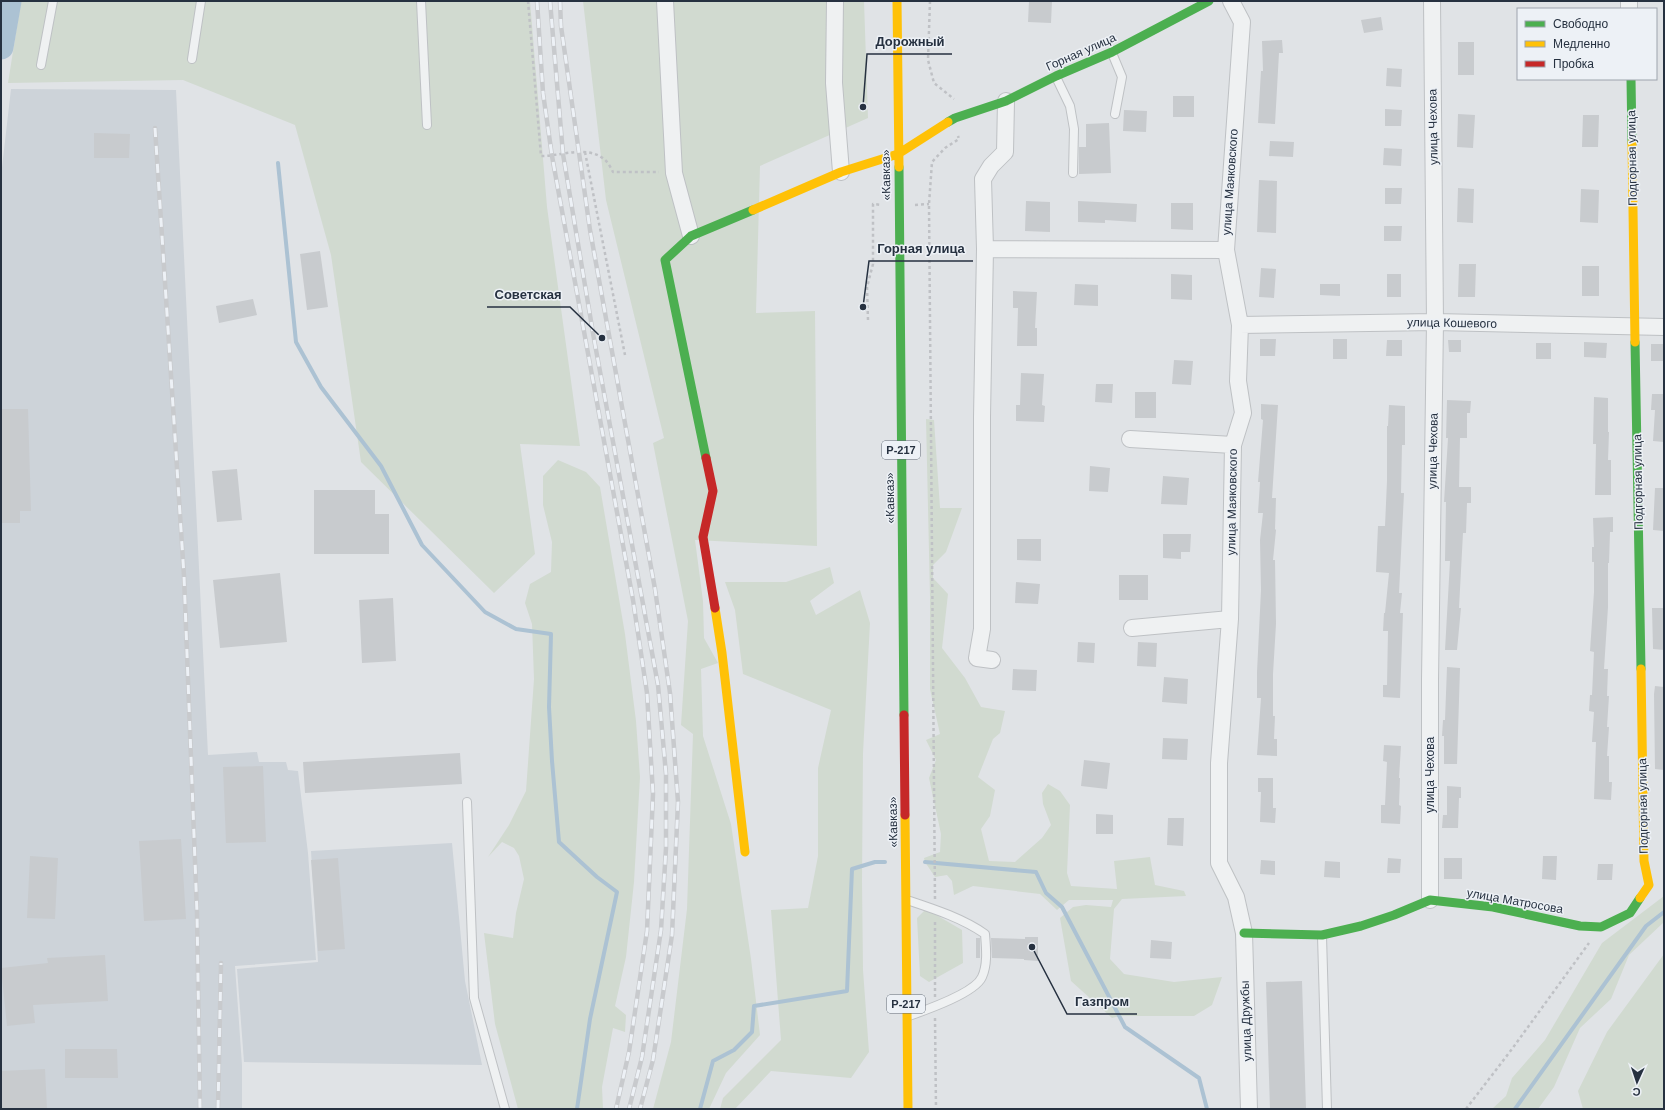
<svg xmlns="http://www.w3.org/2000/svg" width="1665" height="1110" font-family="Arial,sans-serif">
  <rect width="100%" height="100%" fill="#e0e3e6"/>
  <path fill="#cdd3d9" d="M11 89 176 90 208 755 257 752 259 762H286L288 770 298 771 308 853 316 960 235 966 242 1065V1109H1V176Z
    M452 843 465 981 482 1065 244 1062 237 969 318 962 311 851Z"/>
  <path fill="#d1dad0" d="M21 1H530L547 207 580 446 520 444 535 554 494 593 361 462 331 255 295 125 183 80 8 83Z
    M583 1H864L868 118 760 166 756 313 815 311 817 546 695 540 703 601 704 638 718 663 701 669 703 736 731 824 751 959 760 1035 726 1073 709 1109H653L671 1042 687 909 693 734 681 725 688 621 653 443 664 438 606 200Z
    M926 419 934 420 940 508H962L946 552 933 565V578L948 594 942 648 965 678 981 707 1005 711 1000 733 993 739 978 777 995 790 990 816 981 829 989 861 1015 862 1042 838 1051 825 1043 804 1042 793 1048 784 1060 791 1070 805 1067 873 1071 886 1117 889 1114 861 1150 857 1155 885 1184 891 1186 896 1122 899 1114 909 1110 959 1124 974 1174 982 1222 977 1212 1005 1194 1016H1120L1112 1018 1071 981 1060 918 1073 907 1086 905 1111 907 1113 900H1069L1057 910 1040 894 973 886 954 895 952 881 947 875 935 877 925 862 924 858 940 852 941 834 929 778 936 760 926 740 940 734 930 689V596Z
    M558 460 586 472 600 487 625 634 636 721 640 777 634 882 626 957 615 1006 626 1015 625 1032 613 1028 602 1087 603 1109H518L495 1024 484 933 513 938 516 913 524 879 519 856 514 848 502 842 488 857 509 825 526 791 534 679 532 624 525 603 530 584 551 572 552 542 543 505V476Z
    M830 567 834 583 810 601 816 615 860 590 870 623 863 753 862 881 863 970 869 1052 851 1078 771 1071 735 1109H720L723 1098 781 1040 771 910 808 908 818 856V768L831 710 743 674 735 610 725 582H786Z
    M1664 896V922L1629 955 1611 999 1580 1028 1554 1087 1538 1109H1492L1506 1096 1512 1078 1545 1040 1602 943Z
    M926 909 962 930 963 963 929 982 920 976 917 918Z
    M1664 954V1109H1583L1578 1091 1607 1032Z"/>
  <g fill="none" stroke-linecap="round" stroke-linejoin="round">
    <path stroke="#acc2d3" stroke-width="4" d="M278 163 296 342 321 387 381 466 422 545 485 612 516 629 551 634 549 707 552 761 559 842 597 877 617 892 590 1019 577 1109
      M925 862 1036 872 1046 893 1062 907 1125 1027 1199 1078 1207 1109
      M700 1109 713 1061 734 1050 752 1032 754 1006 847 991 852 869 875 862H885
      M1515 1109 1646 926 1664 912"/>
    <path stroke="#acc2d3" stroke-width="25" d="M1 47 9 1"/>
  </g>
  <path fill="#c8cbce" d="M1029 1H1052L1051 23 1028 22Z
    M1381 17 1383 30 1364 33 1361 20Z
    M1282 40 1283 53H1279L1275 124 1258 123 1261 71H1263L1262 41Z
    M1458 42H1474V75H1458Z
    M1387 68 1402 69 1401 87 1386 86Z
    M1173 96H1194V117H1173Z
    M1385 109 1402 110 1401 126H1385Z
    M1124 110 1147 111 1146 132 1123 131Z
    M1458 114 1475 115 1473 148 1457 147Z
    M1583 115H1599L1598 147H1582Z
    M1109 123 1111 173 1079 174V147H1086V124Z
    M94 133 130 134 129 158H94Z
    M1270 141 1294 142 1293 157 1269 156Z
    M1384 148 1402 149 1401 166 1383 165Z
    M1259 180 1277 181 1276 233 1257 232Z
    M1385 188H1402L1401 204H1385Z
    M1458 188 1474 189 1473 223 1457 222Z
    M1581 189 1599 190 1598 223 1580 222Z
    M1026 201 1050 202V232L1025 231Z
    M1078 201 1137 204 1136 222 1105 220V223L1078 222Z
    M1171 203H1193V230L1171 229Z
    M1384 226H1402L1401 241H1384Z
    M320 251 328 307 307 310 300 254Z
    M1459 264H1476L1475 297H1458Z
    M1582 266H1599V296H1582Z
    M1261 268 1276 269 1274 298 1259 297Z
    M1171 274 1192 275V300L1171 299Z
    M1387 274H1401V297H1387Z
    M1075 284 1098 285V306L1074 305Z
    M1320 284H1340V296L1320 295Z
    M1013 291 1037 292 1035 328H1037V346H1017L1018 308H1013Z
    M253 299 257 315 219 323 216 306Z
    M1260 339H1276L1275 356H1260Z
    M1333 339H1347V359H1333Z
    M1387 340H1402V356H1386Z
    M1448 340H1461V352H1449Z
    M1584 342 1607 343 1606 358 1584 357Z
    M1536 343H1551V359H1536Z
    M1651 344H1664V361H1651Z
    M1174 360 1193 361 1191 385 1172 384Z
    M1021 373 1044 374 1042 405 1045 406 1044 422 1016 421V405H1020Z
    M1096 384H1113L1112 403 1095 402Z
    M1135 392H1156V418H1135Z
    M1652 394H1664V442L1653 441 1655 410H1651Z
    M1594 397 1608 398V432H1609L1608 460H1611V495H1595L1596 444H1593Z
    M1447 400 1471 401 1470 413H1467V438H1460L1459 487H1471V503H1467L1466 533H1463L1459 608H1461L1457 650H1445L1450 561H1445L1446 502H1444L1448 438H1446Z
    M1261 404 1278 405 1272 498H1276L1275 529 1276 530 1273 560H1275L1276 624 1273 674V716H1275L1274 739H1277V756L1257 755 1261 698H1257V672L1261 590 1260 540 1263 513H1258L1260 482H1258L1263 420 1261 419Z
    M1389 405 1405 406V445H1402L1401 493H1404L1399 593H1402L1400 613H1403L1400 698 1383 697V685H1387L1388 631H1383L1384 613H1385L1389 573 1376 572 1378 526H1385L1387 481V426H1388Z
    M1 409H28L31 511H20V523H1Z
    M1090 466 1110 468 1108 492 1089 491Z
    M237 469 242 520 217 522 212 471Z
    M1163 476 1189 478 1187 505 1161 504Z
    M1655 488H1664V531L1653 530Z
    M314 490H375V514H389V554H314Z
    M1613 517V532H1610L1609 563H1608V607L1604 669H1608L1607 696H1609L1607 727H1609L1607 756H1609V782H1612L1611 800 1594 799 1596 742H1592L1594 712 1589 711 1590 695H1592L1594 652 1590 651 1594 592V562H1592V547H1594L1593 518Z
    M1163 534H1191L1190 552H1181V559L1163 558Z
    M1017 539H1041V561L1017 560Z
    M280 573 287 642 220 648 213 580Z
    M1119 575H1148V600H1119Z
    M1016 582 1040 584 1038 604 1015 603Z
    M393 598 396 661 362 663 359 600Z
    M1652 608H1664V650L1653 649Z
    M1078 642 1095 643 1094 663 1077 662Z
    M1138 642 1157 643 1156 667 1137 666Z
    M1447 667 1460 668 1457 764H1444V736H1442L1443 720H1445Z
    M1013 669 1037 670 1036 691 1012 690Z
    M1164 677 1188 679 1187 704 1162 702Z
    M1655 686 1664 687V770L1655 769 1654 694Z
    M1163 738 1188 739 1187 760 1162 759Z
    M1384 745 1401 746 1399 778H1400L1399 805 1401 806 1400 824 1381 823V805H1385L1387 762 1383 761Z
    M460 753 462 784 305 793 303 762Z
    M1084 760 1110 763 1107 789 1081 786Z
    M263 766 266 842 226 843 223 767Z
    M1258 778H1273V808H1276L1275 823 1260 822 1261 792H1258Z
    M1447 786 1461 787V798H1459L1458 828H1442L1443 815H1447Z
    M1096 814 1113 815V834H1096Z
    M1168 818H1184L1183 846 1167 845Z
    M181 839 186 919 144 921 139 841Z
    M30 856 58 858 55 919 27 918Z
    M1543 856H1557L1556 880 1542 879Z
    M338 858 345 949 318 951 311 860Z
    M1388 858 1401 859 1400 873H1387Z
    M1444 858H1462V879H1444Z
    M1261 860 1275 861V875L1260 874Z
    M1325 861 1340 862V878L1324 877Z
    M1598 864H1613L1612 880H1597Z
    M1025 937H1038V961L1024 960V959L992 958 991 938 1025 939Z
    M976 938H980V958H976Z
    M1151 940 1172 942 1171 959 1150 958Z
    M105 955 108 1001 33 1005 35 1023 7 1026 1 968 48 963 47 958Z
    M1302 981 1306 1109H1270L1266 982Z
    M65 1049H117L118 1078H65Z
    M45 1069 47 1109H16V1108L1 1109V1071Z"/>
  <g fill="none" stroke-linecap="round" stroke-linejoin="round">
    <defs>
      <path id="lane" d="M421 1 427 125
        M1112 53 1122 77 1115 114
        M192 59 201 1
        M41 65 53 1
        M1056 77 1070 106 1074 129 1073 173
        M467 802 474 998 505 1109
        M907 900C934 909 962 918 985 934 986 947 988 964 982 977 975 993 926 1010 909 1016
        M1322 936 1327 1109"/>
      <path id="street" d="M665 1 674 173 691 236
        M835 1 834 83 841 172
        M1231 1 1242 22 1226 250 1240 325 1238 381 1243 413 1233 445 1230 619 1219 763V863L1236 897 1244 933 1249 1109
        M1629 1V9
        M985 249 1226 250
        M1240 325 1435 322 1664 327
        M1130 439 1233 445
        M1132 628 1230 619
        M992 660 977 658 982 629V417L985 249 983 179 991 166 1005 152 1006 101
        M1430 900V680L1435 322 1432 1"/>
    </defs>
    <use href="#lane" stroke="#bec1c4" stroke-width="10"/>
    <use href="#street" stroke="#bec1c4" stroke-width="18"/>
    <path stroke="#bfc1c5" stroke-width="2.5" stroke-dasharray="3 3" stroke-linecap="butt" d="M528 1 541 156C562 156 586 145 604 159 608 162 611 168 613 172H659
      M930 1 928 60 934 83 954 99
      M585 152 625 355
      M915 205 929 204
      M868 320 867 287 873 264V204L882 205
      M935 899 929 204 932 162 945 148 959 139 958 136
      M935 997V920
      M935 1018 936 1109
      M1466 1109 1512 1049 1589 943"/>
    <use href="#lane" stroke="#eff1f2" stroke-width="8"/>
    <use href="#street" stroke="#eff1f2" stroke-width="16"/>
    <path stroke="#4caf50" stroke-width="9" d="M1631 79 1632 143
      M948 122 955 118 1006 101 1056 76 1112 52 1209 1
      M899 167 904 715
      M1635 342 1641 669
      M706 458 665 260 691 236 753 210
      M1244 933 1322 935 1361 926 1394 915 1430 900 1493 907 1580 926 1601 927 1630 913 1640 898"/>
    <path stroke="#ffc107" stroke-width="9" d="M897 1 899 167
      M1632 143 1635 342
      M753 210 841 172 898 154 948 122
      M715 608 722 653 745 852
      M905 815 908 1109
      M1640 898 1649 885 1644 861 1641 669"/>
    <path stroke="#c62828" stroke-width="9" d="M706 458 713 491 703 537 715 608
      M904 715 905 815"/>
    <defs>
      <path id="rail" d="M537 1 543 93 552 156 633 600 647 693 653 794 647 931 629 1052 616 1109
        M550 1 563 154 594 339 658 685 666 774V848L661 930 642 1057 629 1109
        M560 1 561 26 590 230 655 589 670 693 678 802 672 935 653 1060 640 1109
        M155 128 184 576 197 913 200 1109
        M218 1109 221 963"/>
    </defs>
    <use href="#rail" stroke="#c8cacd" stroke-width="4.5"/>
    <use href="#rail" stroke="#edf1f6" stroke-width="3" stroke-dasharray="9" stroke-linecap="butt"/>
  </g>
  <g text-anchor="middle" stroke-width="3" stroke-linejoin="round" paint-order="stroke">
    <g fill="#edf1f6" stroke="#626b77" stroke-width="1">
      <rect x="882" y="441" width="38" height="18" rx="3"/>
      <rect x="887" y="995" width="38" height="18" rx="3"/>
    </g>
    <g font-size="11" font-weight="bold" fill="#263140">
      <text x="901" y="454">Р-217</text>
      <text x="906" y="1008">Р-217</text>
    </g>
    <g font-size="12" fill="#263140" stroke="#edf1f6">
      <text transform="translate(1081 52) rotate(-24)" y="4">Горная улица</text>
      <text transform="translate(1433 127) rotate(-91)" y="4">улица Чехова</text>
      <text transform="translate(1632 158) rotate(-91)" y="4">Подгорная улица</text>
      <text transform="translate(886 175) rotate(-91)" y="4">«Кавказ»</text>
      <text transform="translate(1230 182) rotate(-86)" y="4">улица Маяковского</text>
      <text transform="translate(1452 323) rotate(1)" y="4">улица Кошевого</text>
      <text transform="translate(1433 451) rotate(-89)" y="4">улица Чехова</text>
      <text transform="translate(1638 482) rotate(-91)" y="4">Подгорная улица</text>
      <text transform="translate(890 498) rotate(-91)" y="4">«Кавказ»</text>
      <text transform="translate(1232 502) rotate(-89)" y="4">улица Маяковского</text>
      <text transform="translate(1430 775) rotate(-90)" y="4">улица Чехова</text>
      <text transform="translate(1643 806) rotate(-91)" y="4">Подгорная улица</text>
      <text transform="translate(893 822) rotate(-91)" y="4">«Кавказ»</text>
      <text transform="translate(1515 901) rotate(10)" y="4">улица Матросова</text>
      <text transform="translate(1246 1021) rotate(-92)" y="4">улица Дружбы</text>
    </g>
  </g>
  <path fill="none" stroke="#263140" stroke-width="1.5" d="M863 107L867 54H952M863 307L869 261H973M602 338L570 307H487M1032 947L1067 1014H1137"/>
  <g fill="#263140" stroke="#edf1f6" stroke-width="1.5">
    <circle cx="863" cy="107" r="4"/>
    <circle cx="863" cy="307" r="4"/>
    <circle cx="602" cy="338" r="4"/>
    <circle cx="1032" cy="947" r="4"/>
  </g>
  <g font-size="13" text-anchor="middle" font-weight="bold" fill="#263140" stroke="#edf1f6" stroke-width="3" stroke-linejoin="round" paint-order="stroke">
    <text x="910" y="46">Дорожный</text>
    <text x="921" y="253">Горная улица</text>
    <text x="528" y="299">Советская</text>
    <text x="1102" y="1006">Газпром</text>
  </g>
  <rect width="1665" height="1110" fill="none" stroke="#263140" stroke-width="4"/>
  <rect x="1517" y="8" width="140" height="72" fill="#edf1f6" stroke="#9da4ad"/>
  <rect x="1525" y="21" width="20" height="6" fill="#4caf50" stroke="#9da4ad"/>
  <text x="1553" y="28" font-size="12" fill="#263140">Свободно</text>
  <rect x="1525" y="41" width="20" height="6" fill="#ffc107" stroke="#9da4ad"/>
  <text x="1553" y="48" font-size="12" fill="#263140">Медленно</text>
  <rect x="1525" y="61" width="20" height="6" fill="#c62828" stroke="#9da4ad"/>
  <text x="1553" y="68" font-size="12" fill="#263140">Пробка</text>
  <g transform="translate(1637 1082) rotate(183)" stroke="#edf1f6" stroke-width="3" paint-order="stroke">
  <path d="M0-3L7 15L0 10L-7 15Z" fill="#263140"/>
  <text y="-6" font-size="11" font-weight="bold" text-anchor="middle" fill="#263140">С</text>
  </g>
</svg>
